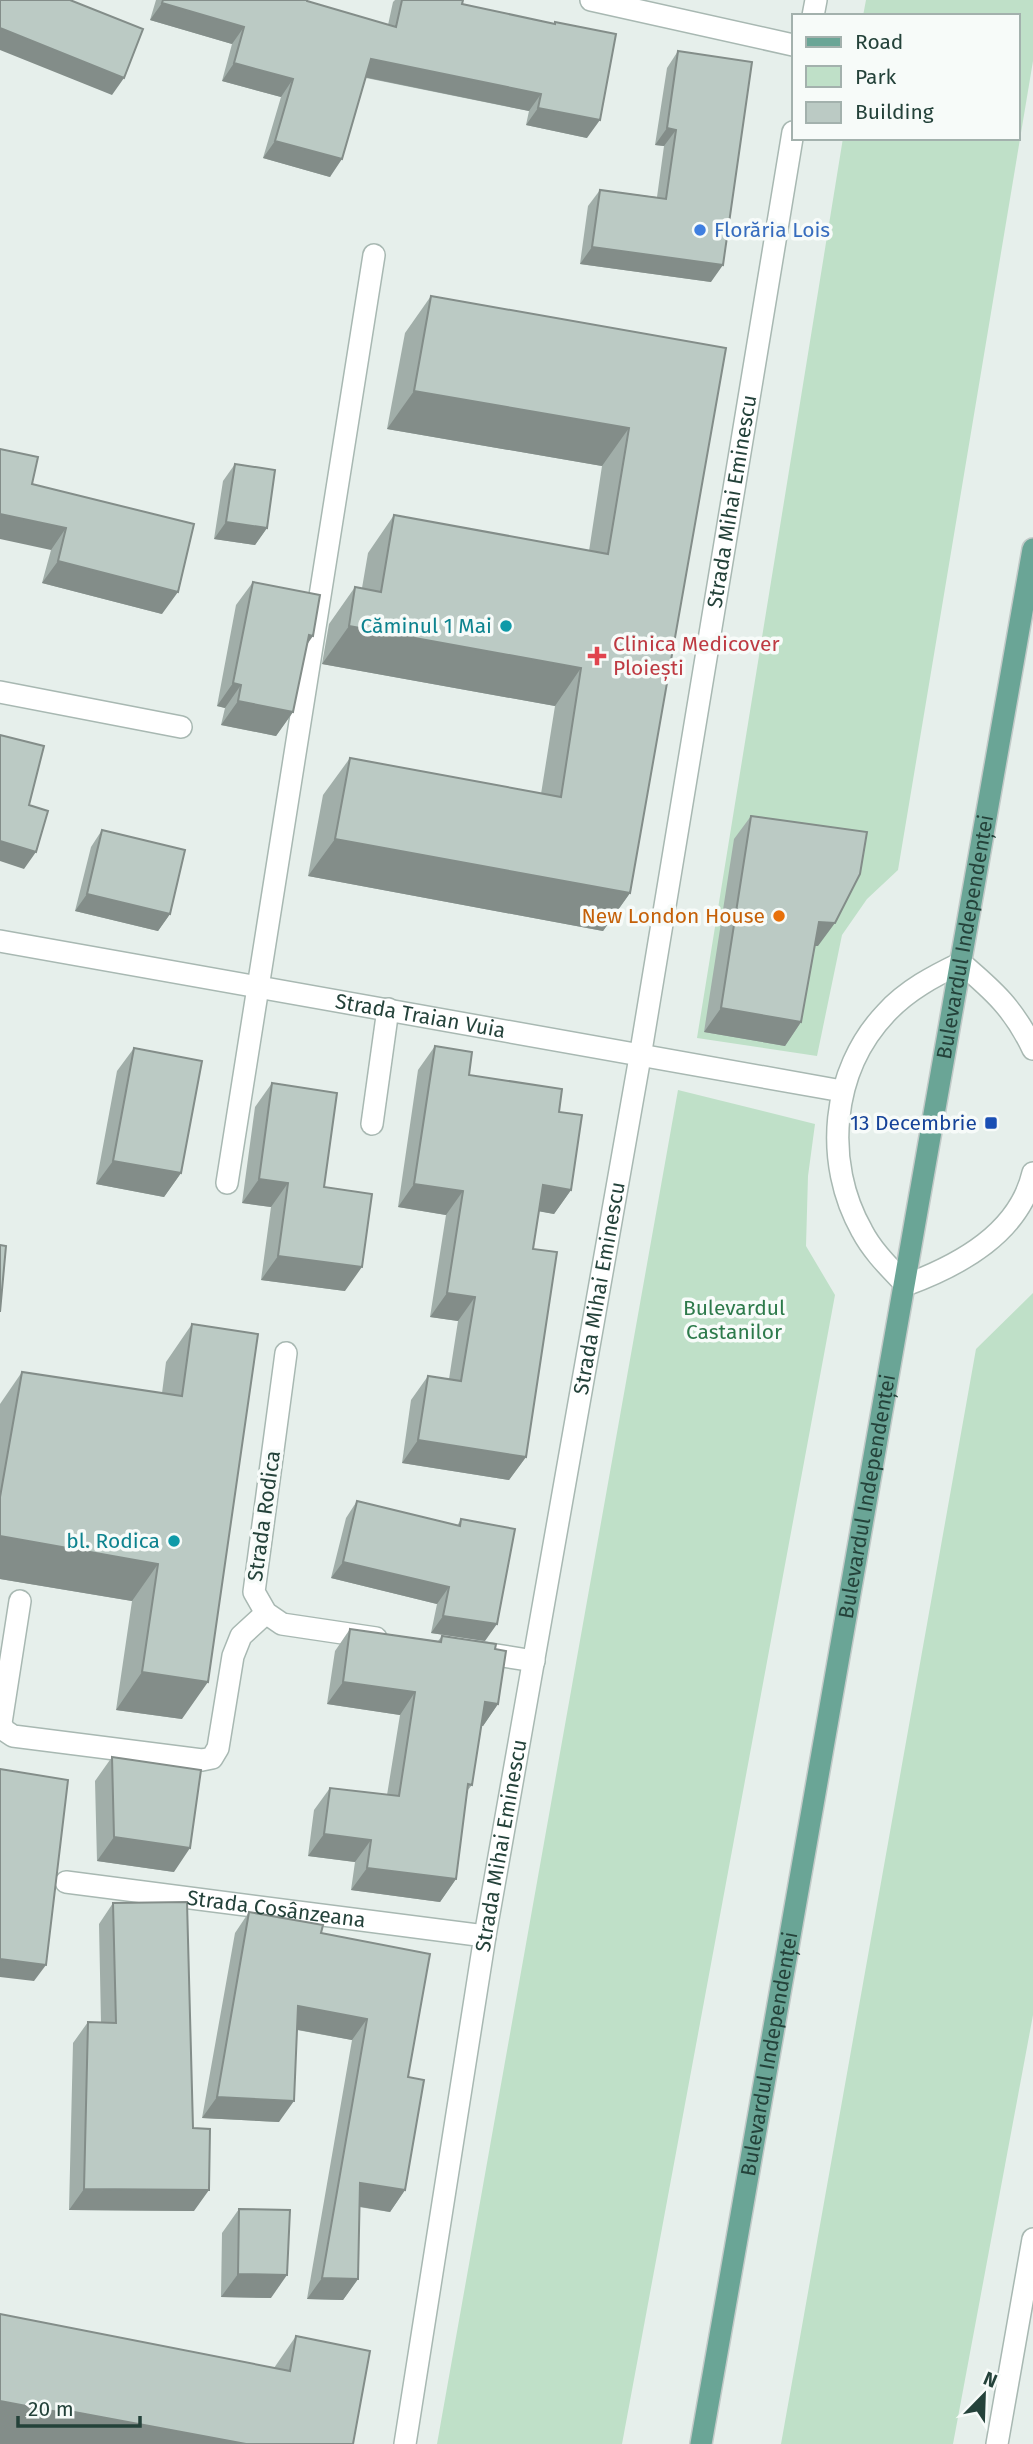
<svg xmlns="http://www.w3.org/2000/svg" width="1033" height="2444" font-family="'Fira Sans',sans-serif">
  <rect width="100%" height="100%" fill="#e6efeb"/>
  <path fill="#bfe0c8" d="M866 0H1033V61L898 870 867 899 842 935 817 1056 697 1038 843 138H1017V16H863Z
    M678 1090 815 1124 808 1176 806 1246 835 1295 622 2444H437Z
    M1033 1293V2015L953 2444H781L976 1349Z"/>
  <g fill="none" stroke-linecap="round" stroke-linejoin="round">
    <defs>
      <g id="minor">
        <path d="M591 0 793 45"/>
        <path d="M813 16 816 0"/>
        <path d="M0 692 181 727"/>
        <path id="s1" d="M0 941 842 1091"/>
        <path d="M1033 1049C1014 1009 994 991 961 963 934 976 907 990 886 1013 831 1071 823 1162 862 1231 873 1252 890 1268 906 1285 960 1265 1019 1233 1033 1173"/>
        <path d="M372 1124 388 1009"/>
        <path d="M227 1183 374 255"/>
        <path d="M286 1353 254 1592 266 1613 282 1624 376 1638"/>
        <path d="M20 1601 1 1723 4 1730 13 1736 202 1760 212 1758 218 1748 233 1656 241 1636 266 1613"/>
        <path d="M477 1652 534 1661"/>
        <path id="s2" d="M66 1882 485 1936"/>
        <path id="s3" d="M405 2444 485 1936 640 1057 793 132"/>
        <path d="M997 2444 1033 2239"/>
      </g>
      <g id="major">
        <path id="s4" d="M701 2444 1033 549"/>
      </g>
    </defs>
    <use href="#minor" stroke="#a8b8b2" stroke-width="24"/>
    <use href="#major" stroke="#c2cac8" stroke-width="24"/>
    <use href="#minor" stroke="#fff" stroke-width="21"/>
    <use href="#major" stroke="#6aa596" stroke-width="21"/>
  </g>
  <path fill="#a1aea9" d="M156 0H307V1L388 25 393 2 395 0H463L462 4 554 24 555 22 587 138 526 125 529 111 366 78 330 177 263 158 281 97 222 81 232 44 150 20Z
    M678 51 711 282 580 264 588 206 600 190 657 197 664 146 655 145 667 68Z
    M431 296 726 348 630 893 603 931 308 876 323 795 350 758 541 794 555 706 322 664 329 624 355 587 362 588 368 553 394 515 589 551 602 466 387 429 405 333Z
    M235 464 267 528 255 545 214 539 223 481Z
    M32 484 162 614 42 583 51 550Z
    M253 582 307 645 293 712 276 736 221 725 225 708 217 706 236 605Z
    M751 816 818 946H815L801 1022 785 1046 704 1032 734 839Z
    M102 830 170 914 158 931 75 911 91 847Z
    M435 1046 469 1075 559 1112 571 1190 554 1214 539 1211 533 1249 526 1457 509 1480 402 1463 411 1400 428 1376 449 1379 458 1321 430 1317 446 1215 398 1207 418 1070Z
    M134 1048 181 1173 164 1197 96 1184 117 1071Z
    M272 1083 324 1187 345 1291 261 1280 271 1207 242 1203 255 1107Z
    M192 1324 182 1719 116 1710 132 1601 0 1579V1404L22 1372 162 1393 166 1362Z
    M357 1501 457 1526 461 1519 485 1641 431 1633 437 1604 331 1578 346 1518Z
    M350 1629 438 1641 442 1636 495 1649 498 1704 483 1726H481L472 1785 467 1791 456 1879 440 1902 351 1890 355 1862 308 1856 314 1810 330 1788 387 1795 400 1715 327 1704 335 1651Z
    M112 1757 174 1872 97 1861 95 1781Z
    M113 1903 194 2211 69 2210 73 2043 88 2022 101 2023 99 1924Z
    M249 1912 321 1933 408 2077 405 2190 390 2212 359 2207 358 2279 343 2300 307 2299 352 2040 297 2030 279 2122 202 2118 235 1933Z
    M239 2209 271 2298 221 2297 222 2233Z
    M0 2314 274 2368 296 2336 370 2351 2 2444H0Z"/>
  <path fill="#838d89" d="M162 3 244 27 232 44 150 20Z
    M0 28 124 78 112 95 0 50Z
    M371 59 541 94 529 111 359 76Z
    M234 63 293 79 281 97 222 81Z
    M538 108 600 120 587 138 526 125Z
    M667 128 676 130 664 146 655 145Z
    M275 141 342 159 330 177 263 158Z
    M592 247 723 265 711 282 580 264Z
    M414 391 629 428 602 466 387 429Z
    M0 514 66 528 51 550 0 539Z
    M226 522 267 528 255 545 214 539Z
    M58 561 178 592 162 614 42 583Z
    M349 626 581 668 555 706 322 664Z
    M309 635 313 636 297 659Z
    M233 683 241 685 225 708 217 706Z
    M238 701 293 712 276 736 221 725Z
    M335 839 630 893 603 931 308 876Z
    M0 841 36 852 24 869 0 861Z
    M87 894 170 914 158 931 75 911Z
    M819 922 835 923 818 946H803Z
    M721 1008 801 1022 785 1046 704 1032Z
    M113 1161 181 1173 164 1197 96 1184Z
    M259 1179 288 1183 271 1207 242 1203Z
    M414 1184 463 1191 446 1215 398 1207Z
    M543 1185 571 1190 554 1214 526 1209Z
    M278 1256 362 1267 345 1291 261 1280Z
    M447 1293 475 1297 458 1321 430 1317Z
    M418 1440 526 1457 509 1480 402 1463Z
    M0 1536 158 1564 132 1601 0 1579Z
    M343 1562 449 1587 437 1604 331 1578Z
    M443 1616 497 1624 485 1641 431 1633Z
    M142 1672 208 1682 182 1719 116 1710Z
    M343 1682 415 1692 400 1715 327 1704Z
    M485 1702 498 1704 483 1726 470 1725Z
    M324 1834 371 1840 355 1862 308 1856Z
    M114 1837 190 1848 174 1872 97 1861Z
    M367 1868 456 1879 440 1902 351 1890Z
    M0 1959 46 1965 34 1981 0 1977Z
    M298 2006 367 2019 352 2040 283 2027Z
    M217 2097 294 2101 279 2122 202 2118Z
    M360 2183 405 2190 390 2212 345 2204Z
    M84 2189 209 2190 194 2211 69 2210Z
    M238 2274 287 2275 271 2298 221 2297Z
    M322 2278 358 2279 343 2300 307 2299Z
    M0 2401 74 2412 246 2444H0Z"/>
  <path fill="#bbcac4" stroke="#838d89" stroke-width="2" d="M0 0H70L143 29 124 78 0 28Z
    M163 0H307V1L396 27 402 0H463L462 4 555 24V22L616 34 600 120 538 108 541 94 371 59 342 159 275 141 293 79 234 63 244 27 162 3Z
    M678 51 752 62 723 265 592 247 600 190 666 199 676 130 667 128Z
    M431 296 726 348 630 893 335 839 350 758 561 797 581 668 349 626 355 587 381 592 394 515 608 554 629 428 414 391Z
    M0 449 38 457 32 484 194 524 178 592 58 561 66 528 0 514Z
    M235 464 275 470 267 528 226 522Z
    M253 582 320 595 313 636 309 635 293 712 238 701 241 685 233 683Z
    M0 735 44 746 29 805 48 811 36 852 0 841Z
    M751 816 867 832 860 874 835 923 819 922 801 1022 721 1008Z
    M102 830 185 850 170 914 87 894Z
    M435 1046 472 1052 469 1075 562 1089 559 1112 582 1115 571 1190 543 1185 533 1249 557 1252 526 1457 418 1440 428 1376 461 1381 475 1297 447 1293 463 1191 414 1184Z
    M134 1048 202 1061 181 1173 113 1161Z
    M272 1083 337 1093 324 1187 372 1194 362 1267 278 1256 288 1183 259 1179Z
    M0 1245 6 1246 0 1312Z
    M192 1324 258 1334 208 1682 142 1672 158 1564 0 1536V1497L22 1372 182 1396Z
    M357 1501 460 1526 461 1519 515 1529 497 1624 443 1616 449 1587 343 1562Z
    M350 1629 441 1642 442 1636 496 1644 495 1649 506 1651 498 1704 485 1702 472 1785 468 1784 456 1879 367 1868 371 1840 324 1834 330 1788 399 1796 415 1692 343 1682Z
    M112 1757 201 1770 190 1848 114 1837Z
    M0 1769 68 1780 46 1965 0 1959Z
    M187 1902 193 2128 210 2129 209 2190 84 2189 88 2022 116 2023 113 1903Z
    M249 1912 323 1925 321 1933 430 1954 408 2077 424 2080 405 2190 360 2183 358 2279 322 2278 367 2019 298 2006 294 2101 217 2097Z
    M239 2209 290 2210 287 2275 238 2274Z
    M0 2314 290 2371 296 2336 370 2351 353 2444H246L74 2412V2415L0 2401Z"/>
  <circle fill="#3f7fe0" stroke="#f7fbf9" stroke-width="2.5" cx="700" cy="230" r="7"/>
  <g fill="#0f9aa8" stroke="#f7fbf9" stroke-width="2.5">
    <circle cx="506" cy="626" r="7"/>
    <circle cx="174" cy="1541" r="7"/>
  </g>
  <path fill="#e0444e" stroke="#f7fbf9" stroke-width="2.5" d="M593.5 645.5h7v7h7v7h-7v7h-7v-7h-7v-7h7z"/>
  <circle fill="#e8710a" stroke="#f7fbf9" stroke-width="2.5" cx="779" cy="916" r="7"/>
  <rect fill="#1a4fb4" stroke="#f7fbf9" stroke-width="2.5" x="984" y="1116" width="14" height="14" rx="3.5"/>
  <g text-anchor="middle" stroke-width="7" stroke-linejoin="round" paint-order="stroke">
    <g font-size="21" fill="#366cbe" stroke="#f7fbf9" text-anchor="start">
      <text x="714" y="237">Florăria Lois</text>
    </g>
    <g font-size="21" fill="#24423a" stroke="#f7fbf9">
      <text dy="7" stroke="none"><textPath href="#s3" startOffset="1970">Strada Mihai Eminescu</textPath></text>
      <text dy="7" stroke="none"><textPath href="#s4" startOffset="1530">Bulevardul Independenței</textPath></text>
      <text dy="7" stroke="none"><textPath href="#s1" startOffset="427">Strada Traian Vuia</textPath></text>
      <text dy="7" stroke="none"><textPath href="#s3" startOffset="1172">Strada Mihai Eminescu</textPath></text>
      <text dy="7" stroke="none"><textPath href="#s4" startOffset="962">Bulevardul Independenței</textPath></text>
      <text transform="translate(264 1516) rotate(-82)" y="7">Strada Rodica</text>
      <text dy="7" stroke="none"><textPath href="#s3" startOffset="606">Strada Mihai Eminescu</textPath></text>
      <text dy="7" stroke="none"><textPath href="#s2" startOffset="212">Strada Cosânzeana</textPath></text>
      <text dy="7" stroke="none"><textPath href="#s4" startOffset="396">Bulevardul Independenței</textPath></text>
    </g>
    <g font-size="21" fill="#0d838f" stroke="#f7fbf9" text-anchor="end">
      <text x="492" y="633">Căminul 1 Mai</text>
      <text x="160" y="1548">bl. Rodica</text>
    </g>
    <g font-size="21" fill="#be3a42" stroke="#f7fbf9" text-anchor="start">
      <text x="613" y="651">Clinica Medicover<tspan x="613" dy="24">Ploiești</tspan></text>
    </g>
    <g font-size="21" fill="#c56008" stroke="#f7fbf9" text-anchor="end">
      <text x="765" y="923">New London House</text>
    </g>
    <g font-size="21" fill="#164399" stroke="#f7fbf9" text-anchor="end">
      <text x="977" y="1130">13 Decembrie</text>
    </g>
    <g font-size="21" fill="#2d7a4b" stroke="#f7fbf9">
      <text x="734" y="1315">Bulevardul<tspan x="734" dy="24">Castanilor</tspan></text>
    </g>
  </g>
  <rect x="792" y="14" width="228" height="126" fill="#f7fbf9" stroke="#a3b1ad" stroke-width="2"/>
  <rect x="806" y="37" width="35" height="10" fill="#6aa596" stroke="#a3b1ad" stroke-width="2"/>
  <text x="855" y="49" font-size="21" fill="#24423a">Road</text>
  <rect x="806" y="66" width="35" height="21" fill="#bfe0c8" stroke="#a3b1ad" stroke-width="2"/>
  <text x="855" y="84" font-size="21" fill="#24423a">Park</text>
  <rect x="806" y="102" width="35" height="21" fill="#bbcac4" stroke="#a3b1ad" stroke-width="2"/>
  <text x="855" y="119" font-size="21" fill="#24423a">Building</text>
  <g transform="translate(984 2395) rotate(23)" stroke="#f7fbf9" stroke-width="5" paint-order="stroke">
  <path d="M0-5L12 26L0 18L-12 26Z" fill="#24423a"/>
  <text y="-10" font-size="19" font-weight="bold" text-anchor="middle" fill="#24423a">N</text>
  </g>
  <path d="M18 2416v10h122v-10" fill="none" stroke="#24423a" stroke-width="3.5"/>
  <text x="28" y="2416" font-size="21" fill="#24423a" stroke="#f7fbf9" stroke-width="5" paint-order="stroke">20 m</text>
</svg>
